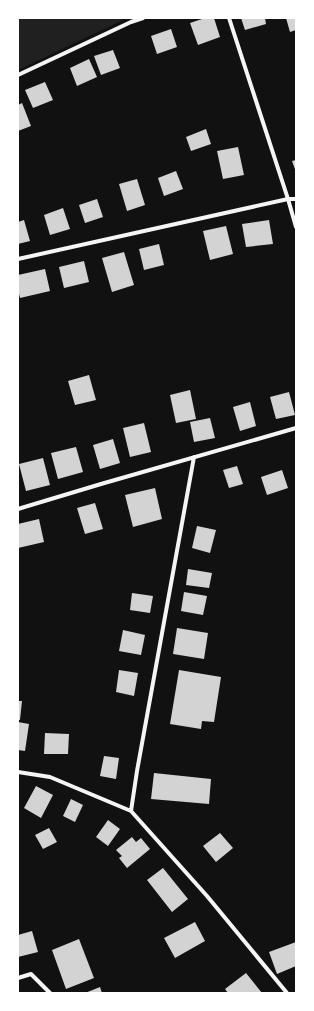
<svg xmlns="http://www.w3.org/2000/svg" width="314" height="1011" font-family="Helvetica,sans-serif">
  <rect width="100%" height="100%" fill="#111"/>
  <path fill="#202020" d="M18 18H122L123 20 18 70Z"/>
  <path fill="#d3d3d3" d="M205 18H214L220 37 198 45 190 23Z
    M241 18H265L266 24 245 30Z
    M286 18H296V30L290 32Z
    M171 29 177 47 157 54 151 36Z
    M113 50 120 68 101 75 94 56Z
    M89 59 97 77 77 86 70 68Z
    M45 82 53 100 33 108 25 90Z
    M22 103 31 126 18 131V105Z
    M206 129 211 144 191 151 186 137Z
    M238 147 244 175 223 179 217 151Z
    M296 160V172L292 161Z
    M176 171 183 189 164 196 158 178Z
    M137 179 145 205 127 211 119 184Z
    M97 199 103 217 85 223 79 205Z
    M63 208 70 229 50 235 44 215Z
    M24 220 30 241 18 244V222Z
    M269 220 273 244 246 247 242 224Z
    M226 226 233 254 210 260 203 231Z
    M159 244 164 265 144 270 139 249Z
    M124 252 134 285 112 292 102 258Z
    M84 261 89 282 64 288 59 267Z
    M45 269 50 291 20 298 18 290V275Z
    M89 375 96 400 75 405 68 381Z
    M190 390 196 419 176 423 170 395Z
    M289 392 295 415 276 419 270 397Z
    M250 402 256 426 240 431 233 407Z
    M210 418 215 438 194 442 190 422Z
    M144 423 151 452 130 457 123 428Z
    M113 439 120 463 100 469 93 445Z
    M76 447 83 472 58 479 51 453Z
    M43 458 50 485 26 491 19 464Z
    M237 466 243 484 229 488 223 470Z
    M282 470 288 488 267 495 261 477Z
    M155 488 162 519 133 527 125 495Z
    M95 503 103 529 85 534 77 508Z
    M39 519 44 542 18 548V524Z
    M197 526 216 530 210 553 192 548Z
    M188 569 212 573 209 588 186 585Z
    M184 592 207 596 203 615 181 611Z
    M132 593 153 596 150 613 130 610Z
    M177 628 208 633 204 659 173 654Z
    M123 630 145 635 141 655 119 651Z
    M119 670 138 673 134 696 116 692Z
    M179 670 221 677 214 722 202 721 201 729 170 724Z
    M18 701H22L20 720H18Z
    M18 722 29 724 25 751 18 750Z
    M45 733 69 734 68 754H44Z
    M104 756 119 758 116 779 100 776Z
    M154 773 211 779 209 804 151 799Z
    M36 786 53 795 41 818 24 808Z
    M71 799 83 805 75 822 63 816Z
    M108 820 120 829 108 846 96 837Z
    M49 828 57 842 43 849 35 835Z
    M220 833 233 848 216 862 203 846Z
    M132 837 136 842 141 838 150 849 127 868 119 858 122 856 116 850Z
    M163 868 188 899 172 912 147 880Z
    M195 922 205 941 175 958 164 938Z
    M32 931 38 952 18 957V935Z
    M79 939 94 978 66 989 52 950Z
    M296 942V966L277 974 269 952Z
    M246 973 262 993H228L225 989Z
    M100 987 102 993H85Z"/>
  <g fill="none" stroke-linecap="round" stroke-linejoin="round">
    <path stroke="#f5f5f5" stroke-width="4" d="M229 18 288 199 296 227
      M18 75 131 22 143 18
      M18 259 288 199H296
      M18 509 101 484 296 428
      M18 772 50 777 131 811 207 896 287 993
      M131 811 137 771 194 457
      M18 978 31 974 50 993"/>
  </g>
  <rect width="314" height="1011" fill="none" stroke="#ffffff" stroke-width="38"/>
</svg>
